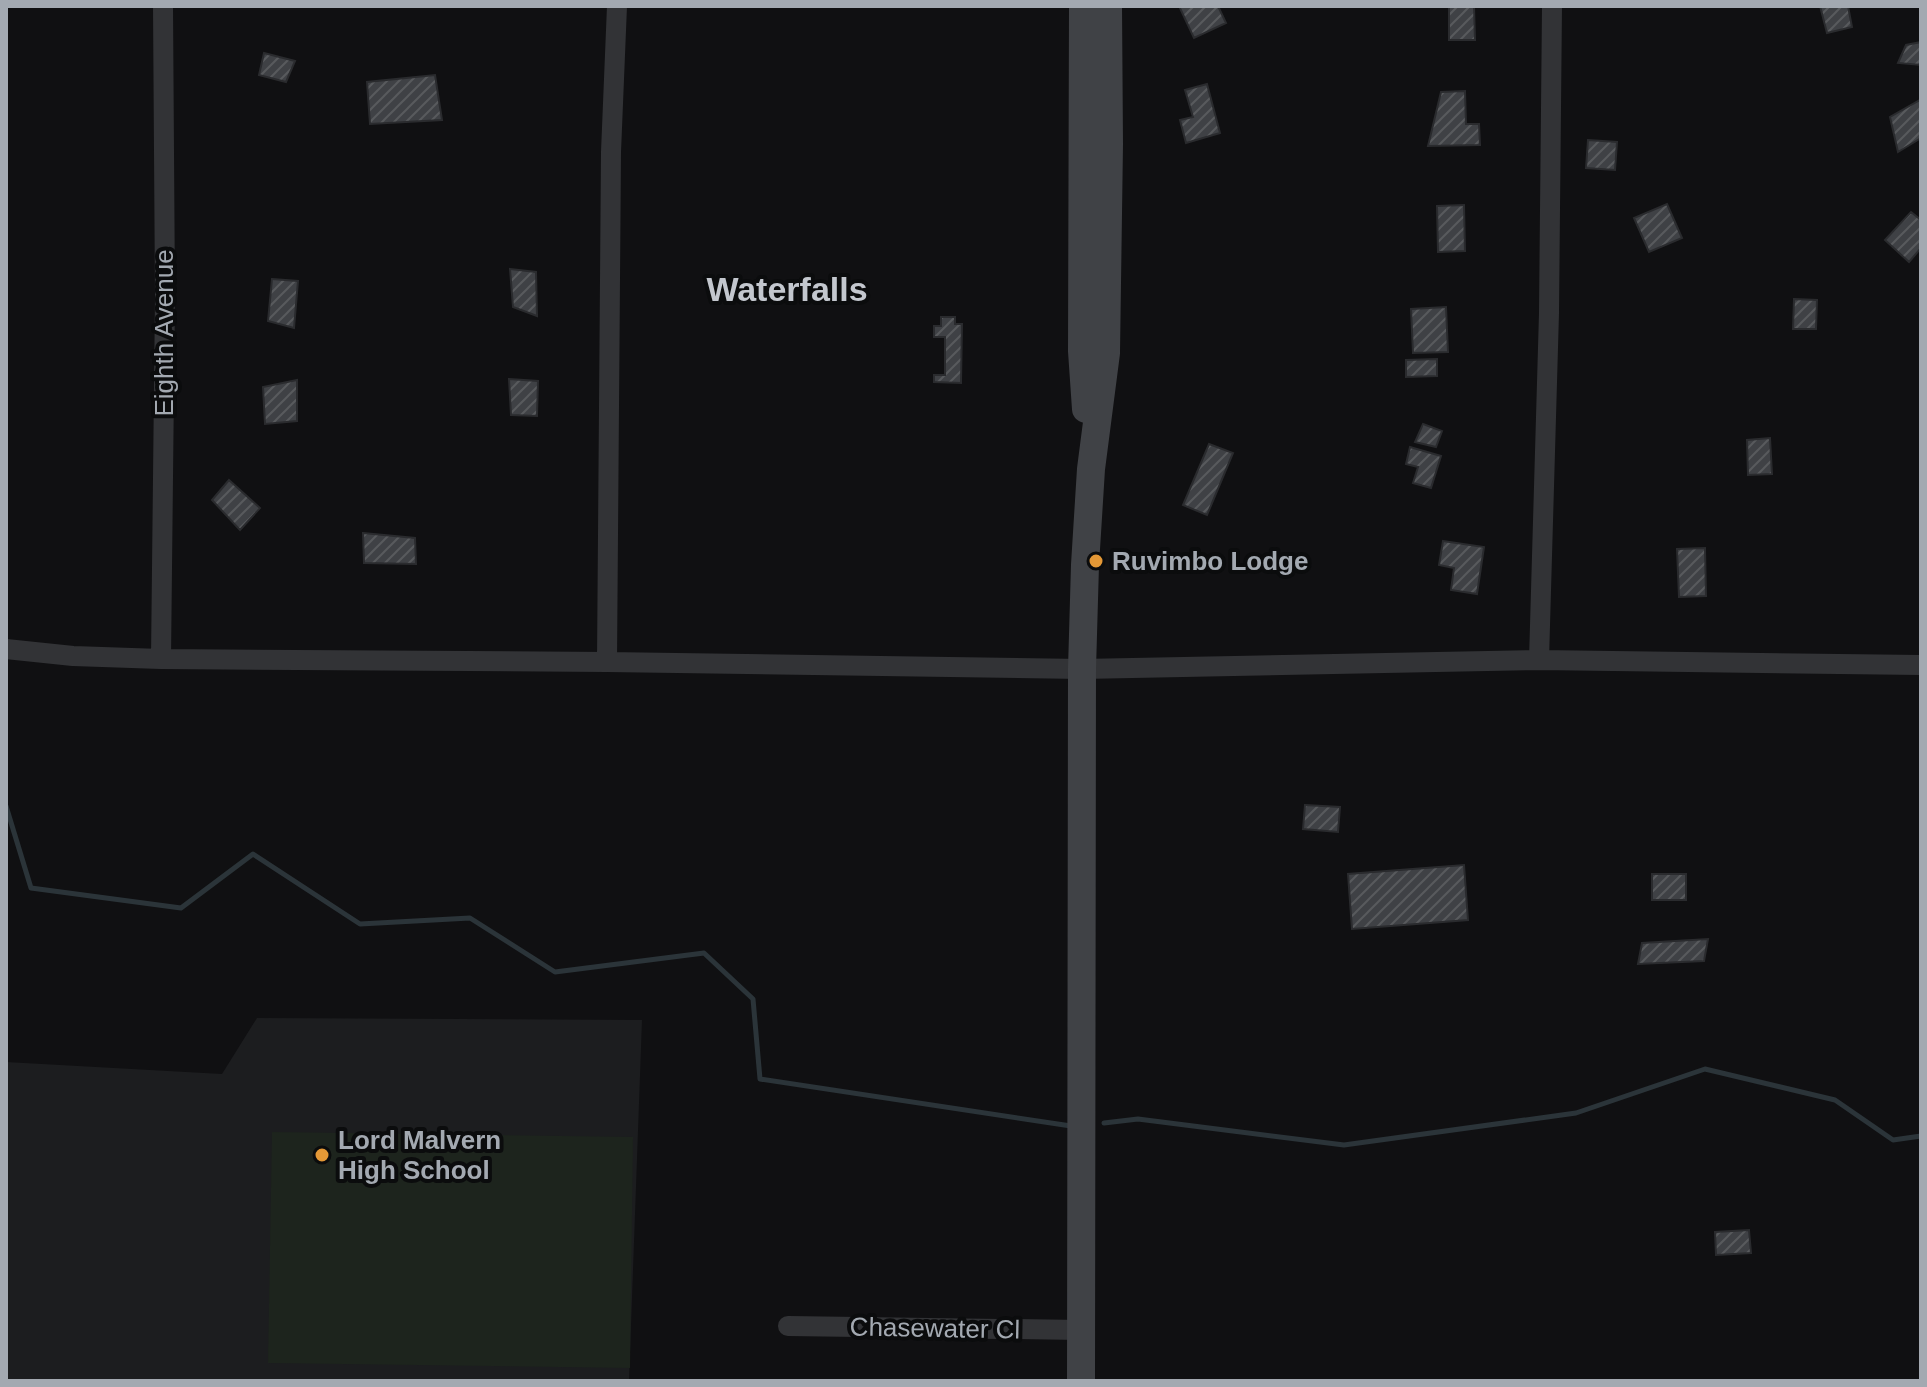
<svg xmlns="http://www.w3.org/2000/svg" width="1927" height="1387" font-family="Helvetica,sans-serif">
  <defs>
    <pattern id="building-hatch" width="6" height="6" patternUnits="userSpaceOnUse" patternTransform="scale(2)"><rect width="6" height="6" fill="#3f4145"/><path d="M-1 1l2-2M0 6l6-6M5 7l2-2" fill="none" stroke="#585a5d"/></pattern>
  </defs>
  <rect width="100%" height="100%" fill="#101012"/>
  <path fill="#1c1d1f" d="M257 1018 642 1020 629 1381H6V1062L222 1074Z"/>
  <path fill="#1d241d" d="M272 1132 633 1137 630 1368 268 1363Z"/>
  <g fill="none" stroke-linecap="round" stroke-linejoin="round">
    <path stroke="#2b3439" stroke-width="5" d="M6 806 31 888 181 908 253 854 360 924 470 918 555 972 704 953 753 999 760 1079 1071 1126
      M1104 1123 1138 1119 1344 1145 1576 1113 1705 1069 1835 1100 1893 1140 1921 1136"/>
  </g>
  <path fill="url(#building-hatch)" stroke="#2a2b2e" stroke-width="2" d="M1179 6H1218L1226 23 1194 38Z
    M1474 6 1475 40H1449V7Z
    M1820 6H1848L1852 27 1827 33Z
    M1921 42V65L1898 63 1906 45Z
    M264 53 295 61 286 82 259 75Z
    M435 75 442 120 370 124 367 82Z
    M1207 84 1220 133 1186 143 1180 120 1193 117 1185 90Z
    M1465 91 1466 124H1479L1480 145 1428 146 1441 92Z
    M1920 100 1921 138 1898 152 1890 117Z
    M1588 140 1617 142 1615 170 1586 168Z
    M1667 204 1682 238 1649 252 1634 218Z
    M1464 205 1465 251 1438 252 1437 206Z
    M1911 212 1921 220V248L1909 262 1885 240Z
    M510 269 536 272 537 316 513 307Z
    M272 279 298 281 294 328 268 321Z
    M1794 299 1817 300 1816 329H1793Z
    M1446 307 1448 352 1413 353 1411 309Z
    M941 317H955V324H962L961 383 934 382V375H945V337H934V326H941Z
    M1437 359V376L1406 377V360Z
    M509 379 538 381 537 416 511 415Z
    M297 380V421L265 424 263 387Z
    M1423 424 1442 431 1436 447 1415 442Z
    M1770 438 1772 474 1748 475 1747 440Z
    M1209 444 1233 453 1207 515 1183 505Z
    M1410 447 1441 456 1431 488 1413 483 1418 467 1406 464Z
    M229 480 260 508 240 530 212 500Z
    M363 533 415 538 416 564 364 563Z
    M1443 541 1484 547 1477 594 1451 590 1454 568 1439 565Z
    M1705 548 1706 596 1679 597 1677 549Z
    M1305 805 1340 807 1338 832 1303 829Z
    M1464 865 1468 920 1352 929 1348 874Z
    M1652 874H1686V900H1652Z
    M1708 939 1704 961 1638 964 1642 943Z
    M1749 1230 1751 1253 1716 1255 1715 1232Z"/>
  <g fill="none" stroke-linecap="round" stroke-linejoin="round">
    <path stroke="#323336" stroke-width="20" d="M6 649 73 656 161 659 607 662 1082 669 1539 660 1921 665
      M161 659 165 296 163 6
      M1539 660 1549 313 1552 6
      M607 662 611 152 617 6
      M788 1326 1081 1330"/>
    <path stroke="#404246" stroke-width="28" d="M1083 6 1082 351 1086 409
      M1081 1381 1082 669 1085 565 1091 469 1106 353 1109 144 1108 6"/>
  </g>
  <g fill="#e49836" stroke="#0b0c0d" stroke-width="3">
    <circle cx="1096" cy="561" r="8"/>
    <circle cx="322" cy="1155" r="8"/>
  </g>
  <g text-anchor="middle" stroke-width="8" stroke-linejoin="round" paint-order="stroke">
    <g font-size="26" fill="#a3a9b1" stroke="#0b0c0d">
      <text transform="translate(164 333) rotate(-90)" y="9">Eighth Avenue</text>
      <text transform="translate(935 1328) rotate(1)" y="9">Chasewater Cl</text>
    </g>
    <g font-size="26" font-weight="bold" fill="#a3a9b1" stroke="#0b0c0d" text-anchor="start">
      <text x="1112" y="570">Ruvimbo Lodge</text>
      <text x="338" y="1149">Lord Malvern<tspan x="338" dy="30">High School</tspan></text>
    </g>
    <g font-size="34" font-weight="bold" fill="#c3c7ce" stroke="#0b0c0d">
      <text x="787" y="301">Waterfalls</text>
    </g>
  </g>
  <rect width="1927" height="1387" fill="none" stroke="#a3a9b1" stroke-width="16"/>
</svg>
